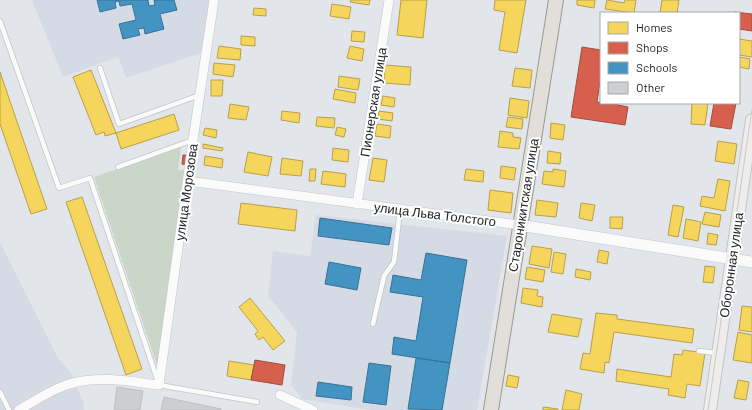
<svg xmlns="http://www.w3.org/2000/svg" width="752" height="410" font-family="Barlow,sans-serif">
  <rect width="100%" height="100%" fill="#e2e6ea"/>
  <path fill="#d4dbe5" d="M32 0H209L201 53 126 78 118 57 63 77Z
    M316 215 507 236 477 410H371L302 399 291 385 297 332 268 296 273 251 310 256Z
    M0 242 58 358 71 373 83 402 84 410H0Z"/>
  <path fill="#cad6c7" d="M181 147 178 170H185L158 368 94 177Z"/>
  <path fill="#f6d55c" stroke="#b6a04c" d="M351 0H370L369 5 350 2Z
    M401 0H427L423 38 397 35Z
    M495 0H526L517 53 499 50 505 12 494 10Z
    M577 0H595L594 8 577 5Z
    M607 0 624 3 625 0H636L634 13 605 9Z
    M662 0H679L677 13H660Z
    M332 4 351 7 349 19 330 16Z
    M254 8 266 9V16L253 15Z
    M352 31 365 32 364 42 351 41Z
    M241 36 255 37V46L241 45Z
    M739 39 752 41V57L739 55Z
    M219 46 241 49 240 60 217 58Z
    M350 46 364 49 362 61 347 58Z
    M739 57 750 59 749 69 739 67Z
    M214 63 235 65 233 77 213 74Z
    M385 65 411 67 410 85 384 83Z
    M515 68 532 70 530 88 512 86Z
    M91 70 116 133 105 136 104 132 96 135 73 77Z
    M0 72 47 209 31 214 0 124Z
    M339 76 360 79 358 90 338 87Z
    M211 80H223L222 96H211Z
    M335 89 356 93 355 103 333 99Z
    M383 96 395 98 394 107 381 105Z
    M510 98 529 101 527 118 508 115Z
    M692 103H708L705 125 691 124Z
    M230 104 249 107 246 120 228 118Z
    M282 111 300 113 299 123 281 120Z
    M379 111 393 113 392 121 378 119Z
    M174 114 179 130 121 149 116 133Z
    M317 117 335 118 334 128 316 126Z
    M508 117 523 119 522 129 506 127Z
    M551 123 565 125 563 140 550 138Z
    M377 124 391 126 390 138 375 136Z
    M337 127 346 129 344 137 335 135Z
    M205 128 217 130 216 138 203 135Z
    M500 131 513 133V137L521 138 519 149 498 147Z
    M718 141 737 144 734 164 715 161Z
    M203 144 223 148 222 151 203 148Z
    M333 148 349 150 348 162 332 160Z
    M548 151 561 153 560 164 547 163Z
    M248 152 272 157 268 176 244 172Z
    M205 156 223 159 222 168 204 165Z
    M282 158 303 161 301 176 280 174Z
    M373 158 387 160 384 182 369 180Z
    M501 166 516 168 514 180 500 178Z
    M310 169H316L315 181H309Z
    M466 169 484 171 483 182 464 180Z
    M553 169 566 171 564 187 542 184 544 171 553 172Z
    M323 171 346 174 345 187 321 184Z
    M718 179 730 181 725 211 700 206 702 196 714 198Z
    M490 190 513 193 511 213 488 210Z
    M82 197 142 369 126 375 66 202Z
    M537 200 558 203 556 217 535 215Z
    M241 203 297 210 295 231 238 224Z
    M581 203 595 205 592 221 579 218Z
    M673 205 684 207 678 237 668 235Z
    M705 212 721 215 719 227 702 224Z
    M610 217H623L622 229 610 228Z
    M686 219 701 222 698 241 683 238Z
    M708 233 718 235 716 245 707 244Z
    M532 246 552 249 549 268 529 264Z
    M599 250 609 252 607 264 597 262Z
    M554 252 566 254 563 274 551 272Z
    M705 266 715 267 713 283 703 282Z
    M527 267 545 270 543 282 525 279Z
    M576 269 591 272 590 280 575 277Z
    M523 288 538 290 537 296 543 297 542 307 521 303Z
    M250 298 285 341 273 350 263 337 259 340 255 334 258 331 239 307Z
    M742 306 752 307V332L739 330Z
    M596 313 617 315V319L694 329 692 343 614 332 609 363 605 362 604 373 580 369 583 353 590 354Z
    M552 314 582 319 578 337 548 332Z
    M738 332 752 335V363L733 360Z
    M683 350 705 353 700 386 687 384 685 398 668 395 669 389 616 381 617 369 671 377 674 354 682 355Z
    M229 361 254 365 251 380 227 376Z
    M508 375 519 377 517 388 506 386Z
    M738 380 749 382 746 400 734 398Z
    M566 390 582 394 579 410H562Z
    M543 407 558 409V410H543Z"/>
  <path fill="#d6604d" stroke="#a04e42" d="M734 12 752 14V31L739 29V13H734Z
    M582 47 601 50V74L597 102 608 104 618 103V105L628 107 625 125 571 117Z
    M714 103H736L731 129 710 126Z
    M183 155H188L187 165 182 164Z
    M255 360 285 365 282 385 251 380Z"/>
  <path fill="#4393c3" stroke="#397294" d="M97 0H148L149 6 155 5 154 0H174L177 10 160 14 164 29 145 34 144 28 138 29 140 35 123 39 119 24 136 20 132 4 120 6 119 1 115 2 116 8 100 12Z
    M320 218 392 228 389 245 318 236Z
    M426 253 467 260 450 363 392 354 394 337 416 341 423 297 390 292 393 275 421 280Z
    M329 262 361 268 357 290 325 284Z
    M416 358 450 363 442 410 408 409Z
    M369 363 391 366 386 405 363 402Z
    M318 382 352 387 351 400 316 396Z"/>
  <path fill="#ccced1" stroke="#bfc0c4" d="M117 387 143 391 140 410H114Z
    M164 397 221 409V410H161Z"/>
  <g fill="none" stroke-linecap="round" stroke-linejoin="round">
    <defs>
      <path id="service" d="M0 21 59 188 90 178 159 385 257 402
        M100 68 119 124 200 95
        M118 167 193 140
        M373 324 384 276 394 262 400 210
        M699 351 718 353
        M0 392 9 410"/>
      <path id="minor" d="M188 181 519 225
        M357 204 389 0
        M280 395 313 410
        M19 410C36 400 57 386 77 382 104 376 132 382 159 385L193 140 214 0"/>
      <path id="tertiary" d="M519 225 752 262"/>
      <path id="secondary" d="M710 410 752 120"/>
      <path id="primary" d="M491 410 556 0"/>
    </defs>
    <use href="#service" stroke="#c2c4c8" stroke-width="6"/>
    <use href="#minor" stroke="#c2c4c8" stroke-width="10"/>
    <use href="#tertiary" stroke="#c2c4c8" stroke-width="12"/>
    <use href="#secondary" stroke="#c2c4c8" stroke-width="14"/>
    <use href="#primary" stroke="#9c9992" stroke-width="16"/>
    <use href="#service" stroke="#fbfbfc" stroke-width="4.5"/>
    <use href="#minor" stroke="#fbfbfc" stroke-width="9"/>
    <use href="#tertiary" stroke="#fbfbfc" stroke-width="11"/>
    <use href="#secondary" stroke="#eeedeb" stroke-width="12"/>
    <use href="#primary" stroke="#e2dfdb" stroke-width="14"/>
    <path stroke="#c8c9cb" stroke-width="1" d="M708 410 752 109"/>
  </g>
  <g text-anchor="middle" stroke-width="4" stroke-linejoin="round" paint-order="stroke">
    <g font-size="13" fill="#212427" stroke="#fff">
      <text transform="translate(373 102) rotate(-81)" y="5">Пионерская улица</text>
      <text transform="translate(186 192) rotate(-82)" y="5">улица Морозова</text>
      <text transform="translate(523 205) rotate(-81)" y="5">Староникитская улица</text>
      <text transform="translate(435 214) rotate(7)" y="5">улица Льва Толстого</text>
      <text transform="translate(731 265) rotate(-82)" y="5">Оборонная улица</text>
    </g>
  </g>
  <rect x="600" y="12" width="140" height="92" fill="#ffffff" stroke="#a6a7a9"/>
  <rect x="608" y="22" width="20" height="12" fill="#f6d55c" stroke="#a6a7a9"/>
  <text x="636" y="32" font-size="12" fill="#212427">Homes</text>
  <rect x="608" y="42" width="20" height="12" fill="#d6604d" stroke="#a6a7a9"/>
  <text x="636" y="52" font-size="12" fill="#212427">Shops</text>
  <rect x="608" y="62" width="20" height="12" fill="#4393c3" stroke="#a6a7a9"/>
  <text x="636" y="72" font-size="12" fill="#212427">Schools</text>
  <rect x="608" y="82" width="20" height="12" fill="#ccced1" stroke="#a6a7a9"/>
  <text x="636" y="92" font-size="12" fill="#212427">Other</text>
</svg>
